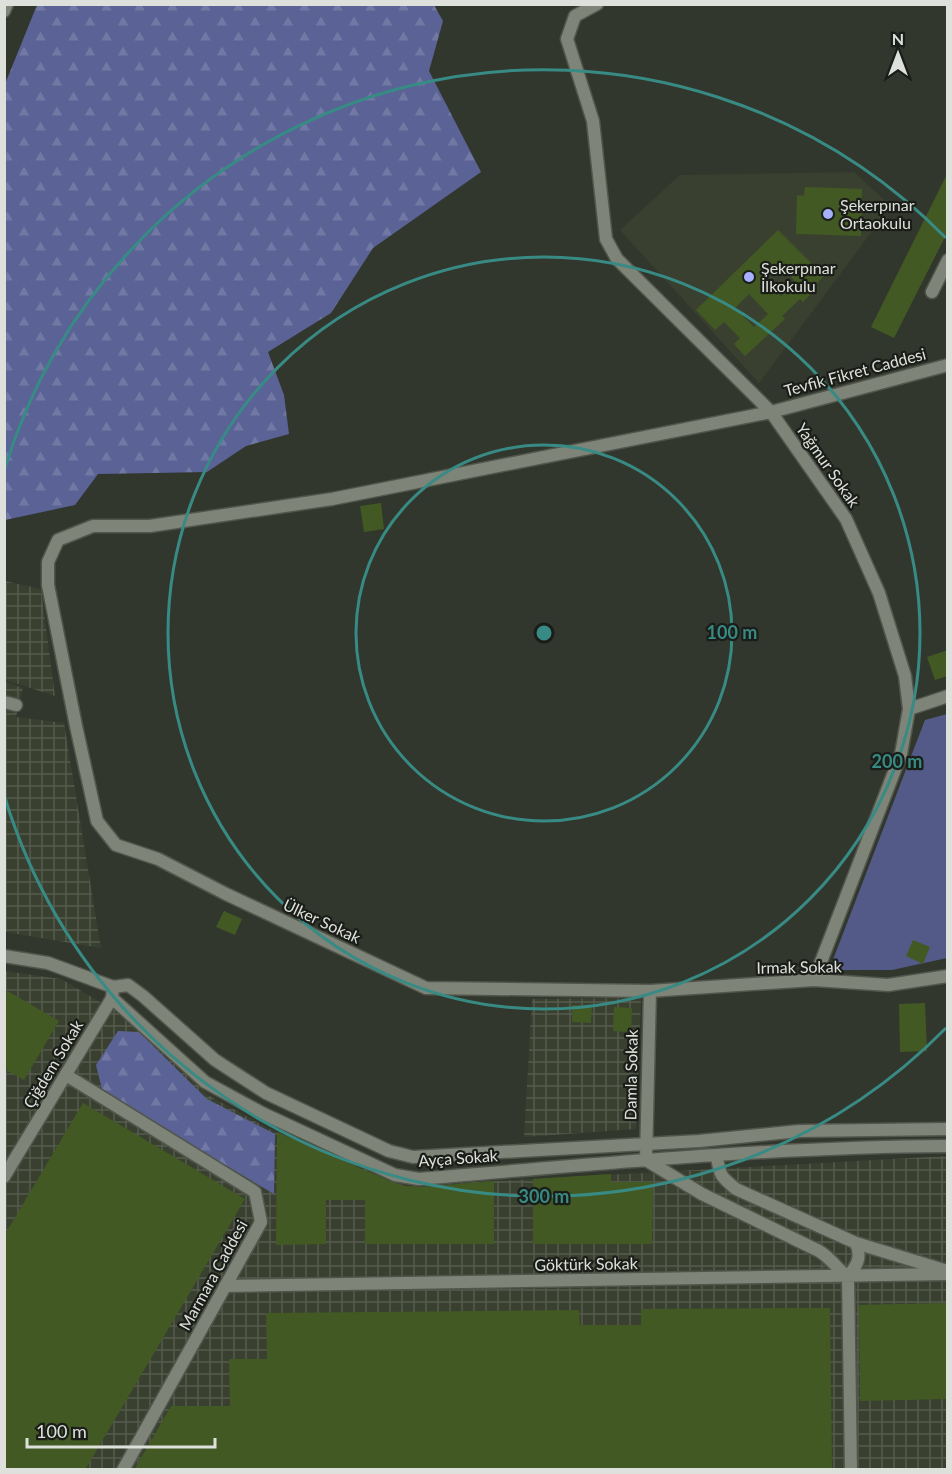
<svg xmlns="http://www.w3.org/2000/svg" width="952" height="1474" font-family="Lato,sans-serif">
  <defs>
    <pattern id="industrial-grid" width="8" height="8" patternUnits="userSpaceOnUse" patternTransform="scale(1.5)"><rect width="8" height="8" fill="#394030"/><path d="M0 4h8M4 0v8" fill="none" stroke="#555b4d"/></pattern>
    <pattern id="forest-firs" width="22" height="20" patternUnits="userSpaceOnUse" patternTransform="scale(1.5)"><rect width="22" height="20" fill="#5a6296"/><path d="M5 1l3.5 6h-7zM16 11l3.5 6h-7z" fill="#7178a4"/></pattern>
  </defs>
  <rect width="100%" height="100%" fill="#32372d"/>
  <path fill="#394030" d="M854 172 891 206 759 383 620 230 680 175Z"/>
  <path fill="url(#industrial-grid)" d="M5 581 41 589 55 696 5 680Z
    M4 681 23 688 16 717 64 723 101 948 5 932Z
    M5 971 61 979 133 1021 208 1095 269 1129 406 1186 947 1156V1469L5 1470Z
    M641 998 636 1129 524 1137 532 999Z"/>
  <path fill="#535a88" d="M947 714V958L892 970H829L925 720Z"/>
  <path fill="url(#forest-firs)" d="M37 5H434L443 21 429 71 481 172 373 248 331 313 268 352 284 395 289 434 246 446 207 472 98 474 75 505 5 520V84Z
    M118 1031 139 1032 207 1099 275 1134 274 1194 103 1093 96 1065Z"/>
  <path fill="#435923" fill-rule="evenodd" d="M948 172V231L894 338 871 327Z
    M805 187 862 189 861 236 796 234 797 195 804 196Z
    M778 230 824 276 815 285 817 288 803 302 800 299 782 316 785 319 745 356 734 344 740 338 724 322 715 330 696 310ZM778 264 796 282 781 296 764 278ZM749 294 768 314 754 327 735 308Z
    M381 503 384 529 364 532 360 506Z
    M948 650V676L935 680 927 657Z
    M224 911 242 919 235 935 216 927Z
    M913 940 930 947 923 964 906 956Z
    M4 989 59 1021 24 1080 4 1069Z
    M925 1003 927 1051 900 1052 899 1004Z
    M572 1005 592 1006 591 1023 572 1022Z
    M614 1007 632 1008 631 1032 613 1031Z
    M83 1103 245 1199 85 1470H4V1236Z
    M277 1132 392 1182 406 1186 420 1187 494 1181V1244H365V1200H326V1244L276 1245Z
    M611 1174V1182H653L652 1244H533V1179Z
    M948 1303V1399L860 1401 859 1305Z
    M830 1308 832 1470H134L171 1406H230L229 1359H267L266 1313 579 1310 580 1325H641V1309Z"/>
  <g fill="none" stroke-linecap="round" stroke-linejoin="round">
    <defs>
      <path id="minor" d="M597 4 575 16 567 39 593 121 606 239 617 259 771 412 846 519 879 593 905 676 909 709 901 754 814 980
        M4 11 7 4
        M932 292 948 260
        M948 365 771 412 332 499 150 526H93L58 540 48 562V585L76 726 97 821 116 845 158 859 226 894 426 988 650 991 814 980 888 985 948 976
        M4 702 16 705
        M909 709 948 696
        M4 956 48 963 113 987 128 985 143 996 215 1060 266 1093 389 1151 413 1157 699 1141 799 1131 948 1129
        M113 987 112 998 205 1082 262 1113 395 1175 419 1179C595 1164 771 1147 948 1146
        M650 991 646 1160 702 1194 819 1251C831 1258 837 1269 848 1277
        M66 1075 255 1192 261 1222 123 1470
        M717 1155C719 1175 721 1177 736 1189L856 1243C862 1258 857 1265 848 1277L851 1470
        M4 1177 112 998
        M856 1243 944 1270
        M225 1286 948 1274"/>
    </defs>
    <use href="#minor" stroke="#51554c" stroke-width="15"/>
    <use href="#minor" stroke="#7e8478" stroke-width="12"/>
  </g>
  <g fill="none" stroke="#388b84" stroke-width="3">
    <circle cx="544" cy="633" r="188"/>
    <circle cx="544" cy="633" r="376"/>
    <path d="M946 1028A564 564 0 0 1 5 798M5 468A564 564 0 0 1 946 238"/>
  </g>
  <g fill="#a5b1fc" stroke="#1b1d19" stroke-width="2">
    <circle cx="828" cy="214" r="6"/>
    <circle cx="749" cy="277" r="6"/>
  </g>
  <g text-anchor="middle" stroke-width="4.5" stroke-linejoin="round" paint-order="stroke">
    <g font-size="16" fill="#dee1db" stroke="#1b1d19" text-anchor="start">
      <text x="840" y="211">Şekerpınar<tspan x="840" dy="18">Ortaokulu</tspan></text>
      <text x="761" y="274">Şekerpınar<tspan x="761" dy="18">İlkokulu</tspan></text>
    </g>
    <g font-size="16" fill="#dee1db" stroke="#1b1d19">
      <text transform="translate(855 372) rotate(-15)" y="6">Tevfik Fikret Caddesi</text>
      <text transform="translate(828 465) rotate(55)" y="6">Yağmur Sokak</text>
      <text transform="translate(322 921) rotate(25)" y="6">Ülker Sokak</text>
      <text transform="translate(799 967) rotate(-1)" y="6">Irmak Sokak</text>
      <text transform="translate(53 1064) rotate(-59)" y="6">Çiğdem Sokak</text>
      <text transform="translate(631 1075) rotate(-89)" y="6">Damla Sokak</text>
      <text transform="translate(458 1158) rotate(-4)" y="6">Ayça Sokak</text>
      <text transform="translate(586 1264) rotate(-1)" y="6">Göktürk Sokak</text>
      <text transform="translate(213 1275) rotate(-61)" y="6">Marmara Caddesi</text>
    </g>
  </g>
  <circle cx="544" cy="633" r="9" fill="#388b84" stroke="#1b1d19" stroke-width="3"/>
  <g font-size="18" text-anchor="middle" font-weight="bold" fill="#388b84" stroke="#1b1d19" stroke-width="4.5" stroke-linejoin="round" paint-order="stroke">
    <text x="732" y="639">100 m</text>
    <text x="897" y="768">200 m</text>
    <text x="544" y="1203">300 m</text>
  </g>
  <rect width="952" height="1474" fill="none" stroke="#dee1db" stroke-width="12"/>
  <g transform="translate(898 54)" stroke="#1b1d19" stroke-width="4.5" paint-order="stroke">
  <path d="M0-4.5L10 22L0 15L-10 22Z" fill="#dee1db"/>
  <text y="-9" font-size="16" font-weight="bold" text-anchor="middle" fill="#dee1db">N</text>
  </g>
  <path d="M27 1438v9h188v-9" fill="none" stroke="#dee1db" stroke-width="3"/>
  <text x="36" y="1438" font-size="18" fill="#dee1db" stroke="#1b1d19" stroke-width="4.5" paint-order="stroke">100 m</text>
</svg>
